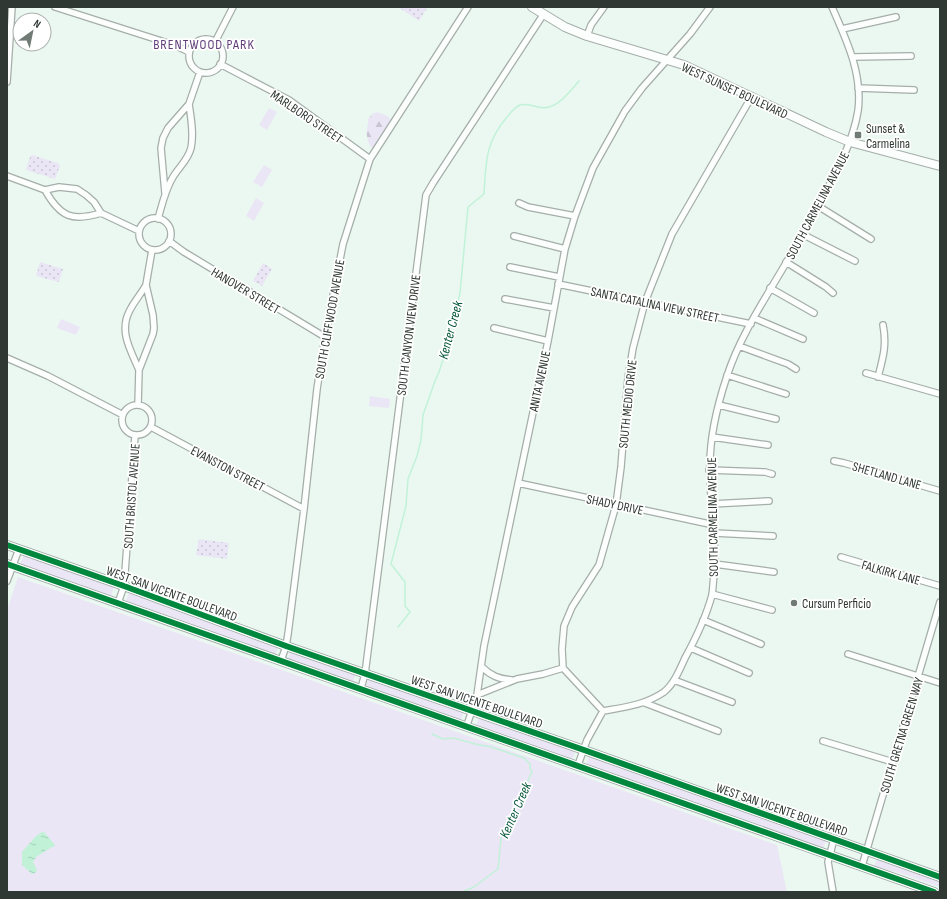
<svg xmlns="http://www.w3.org/2000/svg" width="947" height="899" font-family="'Sofia Sans Condensed',sans-serif">
  <defs>
    <pattern id="forest-firs" width="22" height="20" patternUnits="userSpaceOnUse"><rect width="22" height="20" fill="#eae6f5"/><path d="M5 1l3.5 6h-7zM16 11l3.5 6h-7z" fill="#c9c6d2"/></pattern>
    <pattern id="park-dots" width="8" height="8" patternUnits="userSpaceOnUse"><rect width="8" height="8" fill="#eae6f5"/><path d="M2 2h.1M6 6h.1" fill="none" stroke="#c9c6d2" stroke-width="1.8" stroke-linecap="round"/></pattern>
    <pattern id="water-ripples" width="26" height="14" patternUnits="userSpaceOnUse"><rect width="26" height="14" fill="#c1f2d8"/><path d="M2 4q2-2 4 0t4 0M15 11q2-2 4 0t4 0" fill="none" stroke="#a6d0ba"/></pattern>
  </defs>
  <rect width="100%" height="100%" fill="#ebf8f1"/>
  <path fill="#eae6f5" d="M269 108 277 112 267 130 259 125Z
    M264 165 272 170 262 187 253 182Z
    M256 198 264 203 254 221 246 216Z
    M61 319 80 327 76 335 57 328Z
    M370 396 390 399 389 408 369 406Z
    M24 555 114 587 111 596 20 564Z
    M18 577 777 845 787 892H7V610Z
    M129 592 279 646 275 654 126 601Z
    M291 650 356 673 353 682 288 659Z
    M369 678 464 711 461 720 366 686Z
    M479 717 575 751 572 760 476 725Z
    M589 756 826 840 823 849 586 765Z
    M877 858 940 880V887L897 872 874 867Z"/>
  <path fill="url(#forest-firs)" d="M377 112 385 115 392 120 374 150C368 145 366 136 367 129 367 125 369 123 368 119L372 114Z"/>
  <path fill="url(#park-dots)" d="M398 7H425L427 8 419 21Z
    M32 155 58 163 60 166 55 179 29 171 26 169 30 157Z
    M40 262 63 269 59 282 36 276Z
    M263 263 272 269 262 286 253 281Z
    M199 539 229 543 227 559 196 555Z"/>
  <path fill="url(#water-ripples)" d="M42 832H44L55 845 54 847H52L36 857 33 862 37 870 35 873 32 874 22 865V852L36 836Z"/>
  <g fill="none" stroke-linecap="round" stroke-linejoin="round">
    <path stroke="#c1f2d8" stroke-width="1.5" d="M398 627 410 612 405 606V582L391 564 406 506 408 479 417 456 421 440 423 415 435 381 439 372 449 341 453 318 460 293 468 207 484 194C486 162 485 143 507 117 511 112 515 107 520 105 527 103 532 106 538 107 556 112 569 92 579 81
      M432 734 443 739 454 738 475 744 491 747 524 758 530 764V768L532 772 501 838 498 869 474 887 462 892"/>
    <defs>
      <path id="street" d="M55 7 174 45 189 52
        M842 29 896 17
        M587 36 591 25 604 7
        M189 56a17 17 0 1 1 34 0a17 17 0 1 1-34 0Z
        M215 42 233 7
        M853 57 911 56
        M220 64 289 100 370 159
        M7 82 12 7
        M858 88 914 90
        M7 176 45 190 59 187 77 189 86 195 94 202 101 213 139 231
        M45 190C60 217 72 222 101 213
        M165 193 161 148 163 138 168 128 189 104 200 72
        M519 203 528 207 575 216
        M818 206 871 239
        M139 234a16 16 0 1 1 32 0a16 16 0 1 1-32 0Z
        M158 219C162 205 165 190 173 177 179 167 188 160 191 148 194 134 191 118 189 104
        M802 234 855 261
        M514 236 565 249
        M169 241 184 252 325 337
        M786 262 826 287 833 293
        M510 267 559 277
        M558 284 751 324
        M770 288 814 313
        M505 299 554 308
        M754 318 803 339
        M494 328 548 341
        M739 346 788 364 796 369
        M7 358 48 376 123 415
        M139 370C131 351 119 332 129 312 133 303 141 294 146 285
        M866 373 940 394
        M727 375 786 394
        M878 377C883 358 887 345 883 325
        M122 420a15 15 0 1 1 30 0a15 15 0 1 1-30 0Z
        M138 405 139 370 153 334 154 328 153 315 146 285 152 250
        M719 405 776 419
        M151 427 304 509
        M712 437 768 445
        M834 461 844 463 940 491
        M709 470 765 472 772 474
        M518 483 714 525
        M712 504 769 501
        M714 533 773 536
        M841 557 940 586
        M715 564 774 572
        M7 581 19 549
        M712 594 772 610
        M118 603 124 586 135 436
        M703 620 761 644
        M691 648 749 673
        M848 654 940 683
        M281 661 286 646 288 634 304 509 317 389 325 337 343 244 370 159 468 7
        M482 667C491 676 499 679 512 680
        M674 680 732 702
        M361 688 365 674 426 195 433 183 543 15
        M477 695 517 679 543 674 563 668
        M645 703 718 731
        M603 711 563 668 562 649 564 626 572 607 599 565 616 505 621 467 628 378 633 348 645 302 672 234 752 96
        M467 725 477 695 484 646 548 341 565 249 575 216 593 168 625 111 642 88 690 34 710 7
        M823 741 893 762
        M578 765 587 740 603 711C626 707 645 705 664 692 674 684 680 669 685 658 696 638 706 617 712 595 713 589 713 582 714 575 717 540 710 506 710 471 709 440 717 406 727 376 740 336 765 299 786 263 799 241 811 218 823 196 838 170 853 141 858 111 863 74 846 39 832 7
        M862 866 940 602
        M833 892 828 862 834 839"/>
      <path id="secondary" d="M532 7 565 27 587 36 684 65 826 132 850 142 940 166
        M7 545 124 586 286 646 584 750 940 877
        M7 564 934 892"/>
    </defs>
    <use href="#street" stroke="#a5aea9" stroke-width="8"/>
    <use href="#secondary" stroke="#a5aea9" stroke-width="10"/>
    <use href="#street" stroke="#fcfefd" stroke-width="5.5"/>
    <use href="#secondary" stroke="#fcfefd" stroke-width="8"/>
    <defs>
      <path id="cycleway" d="M7 545 124 586 286 646 584 750 940 877
        M7 564 934 892"/>
    </defs>
    <use href="#cycleway" stroke="#fff" stroke-width="8"/>
    <use href="#cycleway" stroke="#00873e" stroke-width="6"/>
  </g>
  <g fill="#717b76" stroke="#fff" stroke-width="1.5">
    <rect x="854" y="131" width="8" height="8" rx="2"/>
    <circle cx="794" cy="603" r="4"/>
  </g>
  <g text-anchor="middle" stroke-width="3.5" stroke-linejoin="round" paint-order="stroke">
    <g font-size="13" fill="#2f3833" stroke="#fff">
      <text transform="translate(735 90) rotate(25)" y="5">WEST SUNSET BOULEVARD</text>
      <text transform="translate(307 116) rotate(34)" y="5">MARLBORO STREET</text>
      <text transform="translate(817 205) rotate(-62)" y="5">SOUTH CARMELINA AVENUE</text>
      <text transform="translate(246 290) rotate(31)" y="5">HANOVER STREET</text>
      <text transform="translate(655 304) rotate(12)" y="5">SANTA CATALINA VIEW STREET</text>
      <text transform="translate(329 319) rotate(-80)" y="5">SOUTH CLIFFWOOD AVENUE</text>
      <text transform="translate(408 335) rotate(-83)" y="5">SOUTH CANYON VIEW DRIVE</text>
      <text transform="translate(539 381) rotate(-78)" y="5">ANITA AVENUE</text>
      <text transform="translate(627 404) rotate(-84)" y="5">SOUTH MEDIO DRIVE</text>
      <text transform="translate(228 468) rotate(28)" y="5">EVANSTON STREET</text>
      <text transform="translate(887 475) rotate(16)" y="5">SHETLAND LANE</text>
      <text transform="translate(131 496) rotate(-86)" y="5">SOUTH BRISTOL AVENUE</text>
      <text transform="translate(615 504) rotate(12)" y="5">SHADY DRIVE</text>
      <text transform="translate(712 517) rotate(-91)" y="5">SOUTH CARMELINA AVENUE</text>
      <text transform="translate(891 572) rotate(16)" y="5">FALKIRK LANE</text>
      <text transform="translate(172 593) rotate(20)" y="5">WEST SAN VICENTE BOULEVARD</text>
      <text transform="translate(477 701) rotate(19)" y="5">WEST SAN VICENTE BOULEVARD</text>
      <text transform="translate(901 735) rotate(-73)" y="5">SOUTH GRETNA GREEN WAY</text>
      <text transform="translate(782 809) rotate(19)" y="5">WEST SAN VICENTE BOULEVARD</text>
    </g>
    <g font-size="13" fill="#2f3833" stroke="#fff" text-anchor="start">
      <text x="866" y="133">Sunset &amp;<tspan x="866" dy="15">Carmelina</tspan></text>
      <text x="802" y="608">Cursum Perficio</text>
    </g>
    <g font-size="14" letter-spacing="1" fill="#603e79" stroke="#fff">
      <text x="204" y="49">BRENTWOOD PARK</text>
    </g>
    <g font-size="14" font-style="italic" fill="#06583b" stroke="#fff">
      <text transform="translate(450 330) rotate(-75)" y="5">Kenter Creek</text>
      <text transform="translate(515 810) rotate(-66)" y="5">Kenter Creek</text>
    </g>
  </g>
  <rect width="947" height="899" fill="none" stroke="#2f3833" stroke-width="16"/>
  <g transform="translate(32 32) rotate(33)"><circle r="19" fill="#ffffff" stroke="#acafad"/>
  <path d="M0-3L7 15L0 10L-7 15Z" fill="#717b76"/>
  <text y="-6" font-size="11" font-weight="bold" text-anchor="middle" fill="#2f3833">N</text>
  </g>
</svg>
